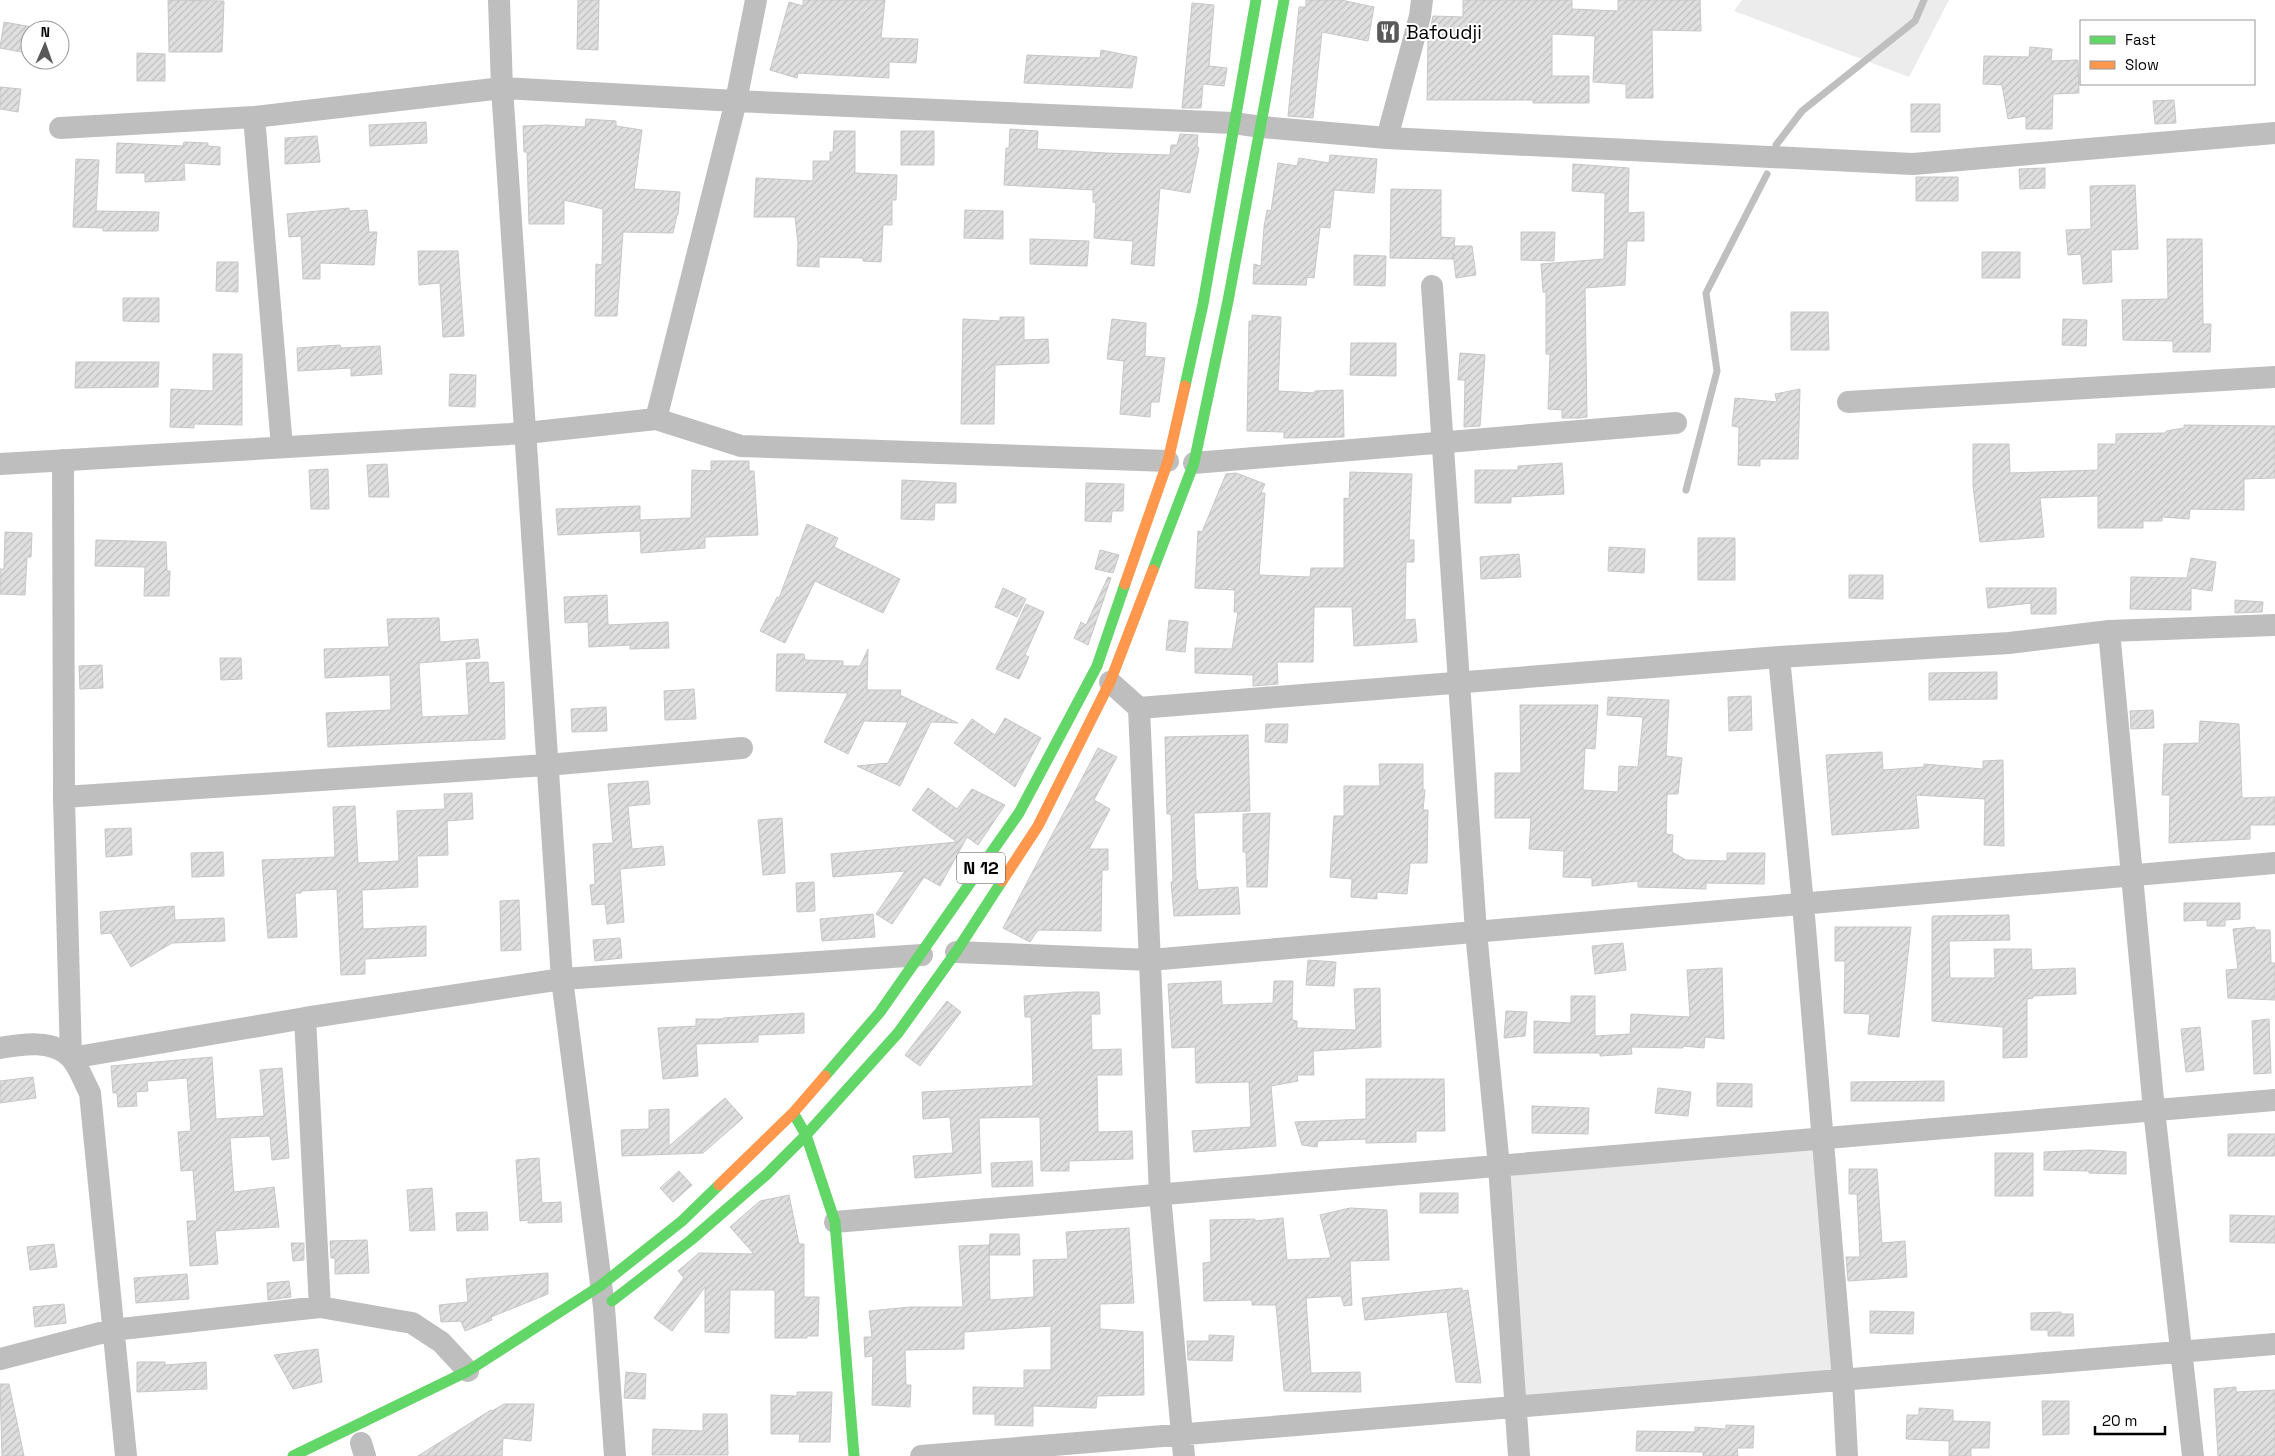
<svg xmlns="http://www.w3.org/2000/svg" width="2275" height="1456" font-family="'Space Grotesk',sans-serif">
  <defs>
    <pattern id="building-hatch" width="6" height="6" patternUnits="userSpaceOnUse" patternTransform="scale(1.25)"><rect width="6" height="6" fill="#dfdfdf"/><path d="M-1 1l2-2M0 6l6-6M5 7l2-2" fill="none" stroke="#bebebe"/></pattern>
  </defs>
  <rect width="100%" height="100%" fill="#fff"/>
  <path fill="#ececec" d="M1742 0H1949L1909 77 1734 11Z
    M1823 1138 1843 1380 1516 1407 1499 1166Z"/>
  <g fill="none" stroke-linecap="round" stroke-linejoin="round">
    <path stroke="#bfbfbf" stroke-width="7" d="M1776 145 1802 111 1915 21 1924 0
      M1686 490 1717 371 1706 293 1767 174"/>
  </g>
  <path fill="url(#building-hatch)" stroke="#c7c7c7" d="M168 0 224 1 222 52H169Z
    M578 0H599L598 50 577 49Z
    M803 0H885L881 38 918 39 916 63 889 62V78L798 73 797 78 770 70 789 2 803 6Z
    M1306 0H1341L1374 7 1368 41 1322 32 1313 118 1288 116 1299 7H1306Z
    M1463 0H1572V9L1618 11V0H1700L1701 31 1652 30 1653 98H1626V84L1593 82 1595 36 1552 34V76H1589V103H1533V100H1427L1428 39 1433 16 1463 17Z
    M1192 3 1214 5 1209 66 1227 68 1224 86 1203 84 1201 108H1182Z
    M4 22 32 27 27 53 0 48Z
    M2030 47 2052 49 2051 61 2078 60 2079 93 2053 94 2052 129H2026V116L2008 119 2002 85 1983 84 1984 56 2029 57Z
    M1101 50 1137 57 1132 88 1024 83 1027 55 1100 58Z
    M137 53 165 54V81H137Z
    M0 87 21 89 18 112 0 109Z
    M2174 100 2176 123 2155 124 2153 101Z
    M1911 104H1940V132H1911Z
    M586 119 616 121V126L642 130 634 189 680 192 678 215H677L673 233 623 232 617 316H595L596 264 602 265 603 209 564 200V224H529L527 152H524L523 126 546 125 585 127Z
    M426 122 427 143 370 146 369 125Z
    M1010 129 1038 131 1037 149 1106 153 1170 155 1171 145H1177L1180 134 1198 135 1197 147 1199 148 1190 193 1160 188 1154 266 1131 264 1133 241 1094 238 1096 203 1093 202V190L1004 185 1006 148H1009Z
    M834 131H855V173L897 175 896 200H892V225H883L881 262 863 261V258L819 257V267L797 266 798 243 795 217H754L756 178 813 181V161H830V152H833Z
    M901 131H934V165H901Z
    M317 136 320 162 285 164V138Z
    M184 142 208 143V146L220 147V165L184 163 185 180 145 182V173H116L117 143 183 146Z
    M1330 155 1377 159 1374 193 1334 190 1330 228 1320 227 1314 278 1307 277 1306 285 1253 284 1254 264 1261 266 1264 227 1267 210 1271 211 1278 163 1297 166 1299 158 1329 163Z
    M76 159 99 160 96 211 159 212 158 231H103V228L73 227Z
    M1573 164 1629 168 1628 213 1644 212V241H1627L1625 285 1585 288 1587 417 1579 418H1562V410L1548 409 1550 354H1546V292H1543L1541 264 1604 259 1605 193 1572 191Z
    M2045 168V188L2020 189 2019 169Z
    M1916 177H1958V201H1916Z
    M2135 185 2138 249 2111 250 2112 282 2083 284 2081 254 2068 255 2066 230 2091 229 2090 186Z
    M1391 189 1441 190V237L1455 238 1454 246H1472L1476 275 1456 278 1453 253V259L1390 258Z
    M349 208V211L367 210 369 232H377L374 265 320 263V279H303L301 236 289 237 287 214Z
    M965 210 1003 211V239L964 238Z
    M1521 232H1555L1554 261 1521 260Z
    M1030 239 1089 241 1087 266 1030 264Z
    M2167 239H2202L2203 324H2211L2210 352H2173V341L2123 340 2122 300 2168 299Z
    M418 251H458L464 336 443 337 440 283 419 285Z
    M1982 252H2020V278H1982Z
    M1354 255 1386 256 1385 286 1354 285Z
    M217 262H238V292L216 291Z
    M123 298H159V322L123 321Z
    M1791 312H1828L1829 350H1791Z
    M1252 315 1281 317 1278 391 1315 393V391L1343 390 1344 437 1284 438V432L1247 431 1249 321H1252Z
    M1000 317H1024V340L1048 339 1049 363 995 365 994 424H961L963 319 1000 321Z
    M1112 319 1146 323 1145 356 1165 358 1159 402H1151L1150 417 1120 414 1124 361 1107 359Z
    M2063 319 2087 320 2086 346 2062 345Z
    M1351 343H1396V376L1350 375Z
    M340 345 341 348 380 346 382 374 351 376V368L298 371 297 348Z
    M1460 353 1485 355 1480 426 1464 427 1465 380H1458Z
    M213 354H242V425L194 424V428L170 427 171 389 213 391Z
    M76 362H159L158 387 75 388Z
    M450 374 476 375 475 407 449 406Z
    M1800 389 1798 459H1760V466L1738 465 1739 427 1732 426 1735 398 1777 402 1775 394Z
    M2184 425 2275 426V478L2244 479V510L2190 509 2189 519 2162 517V521H2143V528H2098V496L2040 498 2044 537 1980 542 1973 486V444H2009L2010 473 2098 470V444H2116V434L2166 433V431L2184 428Z
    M711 461H749V471H754L758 535 705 537V548L641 553 640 529V531L558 535 556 509 640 506V520L691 518 692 470 711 471Z
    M1562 463 1564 494 1511 497V503H1475V470H1518V466Z
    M387 464 389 497H369L367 465Z
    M328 469 329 509H311L309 470Z
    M1350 472 1412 474 1409 540H1414V562H1406L1405 620 1415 619 1417 642 1354 646 1352 607H1314L1313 662H1277L1278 684 1253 686V675L1195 673V648L1232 649 1238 612H1234L1235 590 1195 588 1198 531 1202 532 1226 474 1236 473 1265 484 1261 493H1265L1259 575 1310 577 1311 568H1344V498L1349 499Z
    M902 480 956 483V503H935L934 520 901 519Z
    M1086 483 1124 484 1123 511H1112L1111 522 1085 521Z
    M807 524 838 538 834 547 900 579 883 613 815 581 785 643 760 631 777 597 779 598Z
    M5 532 32 533 31 557H27L25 595 0 594V569H4Z
    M1698 538H1735V580H1698Z
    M96 540 166 542 167 571H170L169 596H144L145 567 95 566Z
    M1609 547 1645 549 1644 573 1608 571Z
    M1100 550 1119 555 1113 573 1095 569Z
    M1519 554 1521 577 1481 579 1480 557Z
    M2191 558 2216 562 2212 591 2191 588V610L2130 609 2131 577 2187 578Z
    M1849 575H1883V599L1849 598Z
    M1108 577 1111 578 1088 645 1074 638 1081 622 1086 625Z
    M1003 588 1026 599 1017 617 995 607Z
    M1986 588H2056V614H2031V603L1988 608Z
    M607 595 608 625 668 622 669 648 630 649V645L589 647 588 622 565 623 564 597Z
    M2235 600 2263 602 2262 612 2235 613Z
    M1026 604 1044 612 1025 655 1029 657 1019 679 996 669Z
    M439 618 440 642 478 639 480 658 419 663 422 717 469 715 466 663 488 662 489 683 504 682 505 739 328 747 326 713 391 710 390 675 325 678 324 649 389 647 387 619Z
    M1169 620 1188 622 1185 652 1166 650Z
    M868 649 867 690H901L900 695 958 723 931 722 900 786 857 766 888 763 908 722 864 721 848 754 824 742 848 693 776 691 777 654H804L805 660 843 661V666H860Z
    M220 658H241L242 679 221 680Z
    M102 665 103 688 80 689 79 666Z
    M1997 672V699L1929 700V673Z
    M694 689 696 719 665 720 664 691Z
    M1751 696 1752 730 1729 731 1728 697Z
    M1608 697 1669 700 1666 756 1682 758 1678 794H1667L1666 834 1673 835 1672 852 1686 860 1727 861V853H1765L1764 884 1706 883V889L1638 887V881L1592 886V878L1563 877 1564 851 1529 849 1531 818H1495V773H1521L1520 705H1598L1595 749 1585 748 1583 790 1618 792 1619 766 1638 767 1643 717 1607 715Z
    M606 707 607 731 572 732 571 709Z
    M2153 710 2154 728 2131 729 2130 711Z
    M1005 718 1041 738 1015 787 954 743 972 719 995 735Z
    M2200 721 2239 724 2242 798 2275 797V825H2250V839L2169 843 2170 795H2162L2164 744 2199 743Z
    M1266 724H1288L1287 743 1265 742Z
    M1248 735 1250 811 1194 813 1196 880H1197L1198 890 1238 887 1240 914 1174 916 1171 882H1173L1171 814H1167L1165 737Z
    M1098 748 1117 757 1094 800 1110 809 1089 849H1108V870H1102L1101 931 1038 930 1030 942 1003 928Z
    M1882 752 1883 770 1924 767V764L1983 769V761L2003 760 2004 846 1984 845 1985 799 1916 795 1919 828 1832 835 1826 755Z
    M1379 764H1423V789L1425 790 1423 810H1428L1427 863H1410L1407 894 1377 892V899L1351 897 1352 879 1330 877 1334 816H1344V786H1380Z
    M648 781 650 804 628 806 632 849 663 846 665 865 620 869 624 922 607 924 605 904 592 905 590 885 595 884 593 844 613 843 608 784Z
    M928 788 957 809 972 789 1005 805 978 845 967 837 940 886 924 877 892 924 876 914 905 871 833 877 831 854 957 842 912 810Z
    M472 793 473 819 447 821 448 855 417 856 418 887 362 890 363 929 426 926V956L365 959V974L341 975 337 889 301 891V893H295L297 937 268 938 262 860 335 857 333 807 355 806 358 863 399 861 397 811 445 809 444 794Z
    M1270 813 1267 887H1247L1246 852H1243V814Z
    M782 818 785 873 763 875 758 820Z
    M131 828 132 855 106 857 105 829Z
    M223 852 224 876 192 877 191 853Z
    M814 882 815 911 797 912 796 883Z
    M519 900 521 950 501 951 500 901Z
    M2184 903H2240V919L2225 920V926H2207V920L2184 921Z
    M174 906 175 920 224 918 225 941 172 943 131 967 111 933 101 934 100 912Z
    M873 914 875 937 822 941 820 919Z
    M2009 915 2010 940 1949 941 1950 978H1995L1994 949H2031L2032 970 2075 968 2076 994 2033 996V998L2027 999V1057L2003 1058V1027L1932 1021V918L1933 916Z
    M1835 927H1911L1899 1037 1868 1034 1870 1014 1844 1013 1845 961H1835Z
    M2255 927V930H2270L2271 963H2275V1000L2228 998 2226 970 2238 969 2233 929Z
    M620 938 622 958 595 961 593 940Z
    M1623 943 1626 970 1595 974 1592 946Z
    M1308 960 1336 962 1334 986 1306 985Z
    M1722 968 1724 1039 1705 1037 1704 1048 1683 1046V1048L1631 1047 1632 1054 1600 1056V1053H1534V1021L1571 1023V996H1595V1036L1630 1034 1631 1014 1690 1017 1687 970Z
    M1221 981 1222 1005 1273 1003 1274 981H1293L1292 1020 1297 1021V1028L1356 1030 1354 989 1380 988 1381 1047 1313 1051 1314 1075H1297L1298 1081 1271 1086 1276 1146 1194 1152 1192 1131 1251 1127 1249 1082 1196 1083 1195 1047 1172 1048 1168 984Z
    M1075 992H1099L1100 1014H1091L1092 1050 1121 1049 1122 1075H1097L1098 1132 1132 1131 1133 1159 1069 1161V1171H1041L1040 1117 979 1118 981 1173 915 1178 913 1156 953 1153 950 1117 923 1119 922 1092 1033 1086 1031 1017H1025L1024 996Z
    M947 1001 961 1012 920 1066 905 1055Z
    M1506 1011 1527 1012 1525 1036 1504 1038Z
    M804 1013V1033L758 1035V1042L696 1044 698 1076 663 1079 658 1028 696 1026V1019H723V1018Z
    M2269 1019 2271 1073 2254 1074 2252 1021Z
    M2200 1027 2204 1070 2186 1072 2181 1029Z
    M212 1057 216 1119 264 1116 260 1070 282 1068 289 1158 272 1160 270 1136 230 1138 234 1192 274 1187 279 1227 215 1231 218 1264 190 1266 187 1221H197L193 1170 181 1171 178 1132 191 1131 187 1078 147 1081 148 1091 136 1092 137 1106 118 1107 117 1093H113L111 1066Z
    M33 1077 36 1098 0 1103V1081Z
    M1366 1079H1444L1445 1131H1416V1142L1366 1143V1139L1318 1141 1317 1147 1302 1145 1295 1122 1366 1119Z
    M1944 1081V1101H1851V1082Z
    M1717 1083 1752 1084V1107L1717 1106Z
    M1658 1088 1691 1092 1688 1116 1655 1113Z
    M725 1098 743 1118 703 1153 622 1156 621 1130 649 1129V1110L669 1109V1146Z
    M1532 1106 1589 1108 1588 1134 1532 1133Z
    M2228 1134H2275V1156H2228Z
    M2090 1150 2126 1152V1174L2089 1173V1171L2044 1170V1152Z
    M1995 1153H2033V1196H1995Z
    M539 1158 542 1203 561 1202 562 1222 528 1223V1220L520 1221 516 1160Z
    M1032 1161 1033 1186 992 1187 991 1163Z
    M1849 1169H1877L1882 1243 1905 1241 1907 1277 1848 1281 1846 1257H1860L1857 1194H1849Z
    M679 1171 692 1185 673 1202 660 1188Z
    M432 1188 435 1230 410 1231 407 1190Z
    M1420 1193H1458V1213H1420Z
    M789 1195 799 1244H804V1297H819L818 1336H807V1338H775V1290H730L729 1333 705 1332V1287L672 1331 654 1318 684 1278 678 1271 699 1253 754 1254 730 1227 760 1201Z
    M1350 1208 1387 1210 1389 1260 1350 1261 1352 1305 1344 1306 1341 1296 1306 1298 1311 1373 1360 1372 1361 1392 1284 1391 1276 1305H1252V1300L1204 1301 1203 1263 1211 1262 1210 1220 1255 1219V1221L1283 1218 1287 1260 1331 1258 1320 1215Z
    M487 1212 488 1230 457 1231 456 1213Z
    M2230 1215 2275 1216V1243L2230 1242Z
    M1129 1228 1134 1303 1100 1304V1329L1143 1332 1144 1395 1097 1396 1096 1408 1033 1406V1426L995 1425V1414H973V1387L1024 1388V1370H1051V1326L964 1332V1349L905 1350 906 1385H911L910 1407 872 1405 873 1356 865 1357 864 1337H872L869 1311 910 1307H963L959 1246 989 1245 990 1300 1034 1297 1033 1260 1068 1259 1066 1232Z
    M990 1234H1019L1020 1255H989Z
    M367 1240 369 1273 335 1274V1258H331L330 1241Z
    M291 1243H304V1260L293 1261Z
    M54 1244 57 1267 30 1270 27 1247Z
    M548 1273V1294L491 1317 492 1320 465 1331 461 1321 441 1322 439 1305 468 1302 466 1279Z
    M187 1274 189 1299 136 1303 134 1278Z
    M289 1281 291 1297 268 1300 267 1283Z
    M1462 1288V1291L1468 1290 1481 1383 1456 1382 1447 1312 1365 1320 1362 1298Z
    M64 1304 66 1323 35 1327 33 1307Z
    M1870 1311 1914 1312 1913 1334 1870 1333Z
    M2061 1312V1314H2073L2074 1336H2048V1330H2031V1313Z
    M1209 1335 1234 1336 1232 1361 1188 1360 1187 1341H1209Z
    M318 1349 322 1382 293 1389 274 1355Z
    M137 1362H165V1365L206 1362 207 1389 137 1392Z
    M626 1372 646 1374 645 1399 624 1398Z
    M0 1384H9L24 1456H2Z
    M2236 1387V1392L2275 1390V1456H2218L2214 1389Z
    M797 1392H832L830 1442H799L800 1434H771V1395L797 1396Z
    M2042 1401H2069V1434L2043 1435Z
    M504 1404H534L531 1441 503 1438 502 1456H418L491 1410 492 1411Z
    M1919 1408 1953 1410V1421L1990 1422 1989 1448H1971V1456H1949V1441L1906 1439 1907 1415H1919Z
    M703 1414H727L728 1455H652L653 1429 703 1431Z
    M1726 1425 1754 1426 1753 1448H1737L1738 1456H1703V1452L1636 1451 1637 1431 1695 1432V1427L1726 1429Z"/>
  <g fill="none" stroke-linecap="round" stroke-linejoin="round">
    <path stroke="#bebebe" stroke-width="22" d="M499 0 502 88 562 979 604 1307 615 1456
      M254 117 282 447
      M60 128 254 117 502 88 736 101 1233 123 1262 127 1387 138 1913 164 2275 133
      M1387 138 1420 16 1422 0
      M1432 286 1476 932 1499 1166 1519 1456
      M1848 402 2275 377
      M656 419 736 101 756 0
      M63 460 64 798 71 1058 305 1018
      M1194 463 1676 423
      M0 464 526 433 656 419 741 446 1168 461
      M2109 631 2154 1110 2193 1456
      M1779 657 1803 904 1843 1380 1847 1456
      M1110 682 1139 708 1779 657 2009 643 2109 631 2275 625
      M1139 708 1160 1195 1184 1456
      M64 797 547 765 742 748
      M956 952 1150 960 2275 863
      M0 1048C22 1044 54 1039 71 1058 79 1067 84 1082 90 1093L126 1456
      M835 1222 2275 1100
      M320 1307 305 1018 562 979 922 955
      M0 1359 112 1330 320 1307 412 1323 441 1342 468 1371
      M361 1443 365 1456
      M921 1456 2275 1344"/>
    <path stroke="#63d668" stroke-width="11" d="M1185 386 1203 304 1256 0
      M1153 570 1194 463 1228 301 1284 0
      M825 1076 880 1012 1019 813 1097 666 1125 584
      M795 1116 806 1135 835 1222 854 1456
      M612 1301 691 1240 766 1175 806 1135 898 1033 956 952 1002 881
      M293 1456 468 1371 600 1286 682 1221 719 1185"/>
    <path stroke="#ff974d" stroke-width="11" d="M1125 584 1168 461 1185 386
      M1002 881 1038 826 1110 682 1153 570
      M719 1185 793 1113 825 1076"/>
  </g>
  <defs>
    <symbol id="restaurant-square" viewBox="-11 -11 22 22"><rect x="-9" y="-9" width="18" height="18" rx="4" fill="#595959" stroke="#fff"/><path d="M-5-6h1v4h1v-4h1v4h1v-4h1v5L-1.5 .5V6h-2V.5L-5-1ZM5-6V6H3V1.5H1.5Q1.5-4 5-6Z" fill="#fff"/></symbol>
  </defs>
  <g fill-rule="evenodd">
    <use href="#restaurant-square" x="1374" y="18" width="28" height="28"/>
  </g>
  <g text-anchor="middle" stroke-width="4" stroke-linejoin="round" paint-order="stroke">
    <rect fill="#fff" stroke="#4c4c4c" stroke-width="1" x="957" y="852.5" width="48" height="31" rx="4"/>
    <g font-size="18" font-weight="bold" fill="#000">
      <text x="981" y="874">N 12</text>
    </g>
    <g font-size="19" fill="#000" stroke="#fff" text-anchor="start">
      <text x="1406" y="39">Bafoudji</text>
    </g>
  </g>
  <rect x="2080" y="20" width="175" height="65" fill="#ffffff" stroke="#999999"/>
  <rect x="2090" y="36" width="25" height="8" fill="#63d668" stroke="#999999"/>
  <text x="2125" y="45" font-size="15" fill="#000000">Fast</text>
  <rect x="2090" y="61" width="25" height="8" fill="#ff974d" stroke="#999999"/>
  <text x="2125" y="70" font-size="15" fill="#000000">Slow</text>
  <g transform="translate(45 45) rotate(2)"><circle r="24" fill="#ffffff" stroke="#999999"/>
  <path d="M0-4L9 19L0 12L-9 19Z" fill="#595959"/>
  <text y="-8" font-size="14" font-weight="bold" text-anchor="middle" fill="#000000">N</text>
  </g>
  <path d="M2095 1426v8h70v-8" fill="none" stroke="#000000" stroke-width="2.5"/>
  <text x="2102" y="1426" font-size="15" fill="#000000" stroke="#ffffff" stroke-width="4" paint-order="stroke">20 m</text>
</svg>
